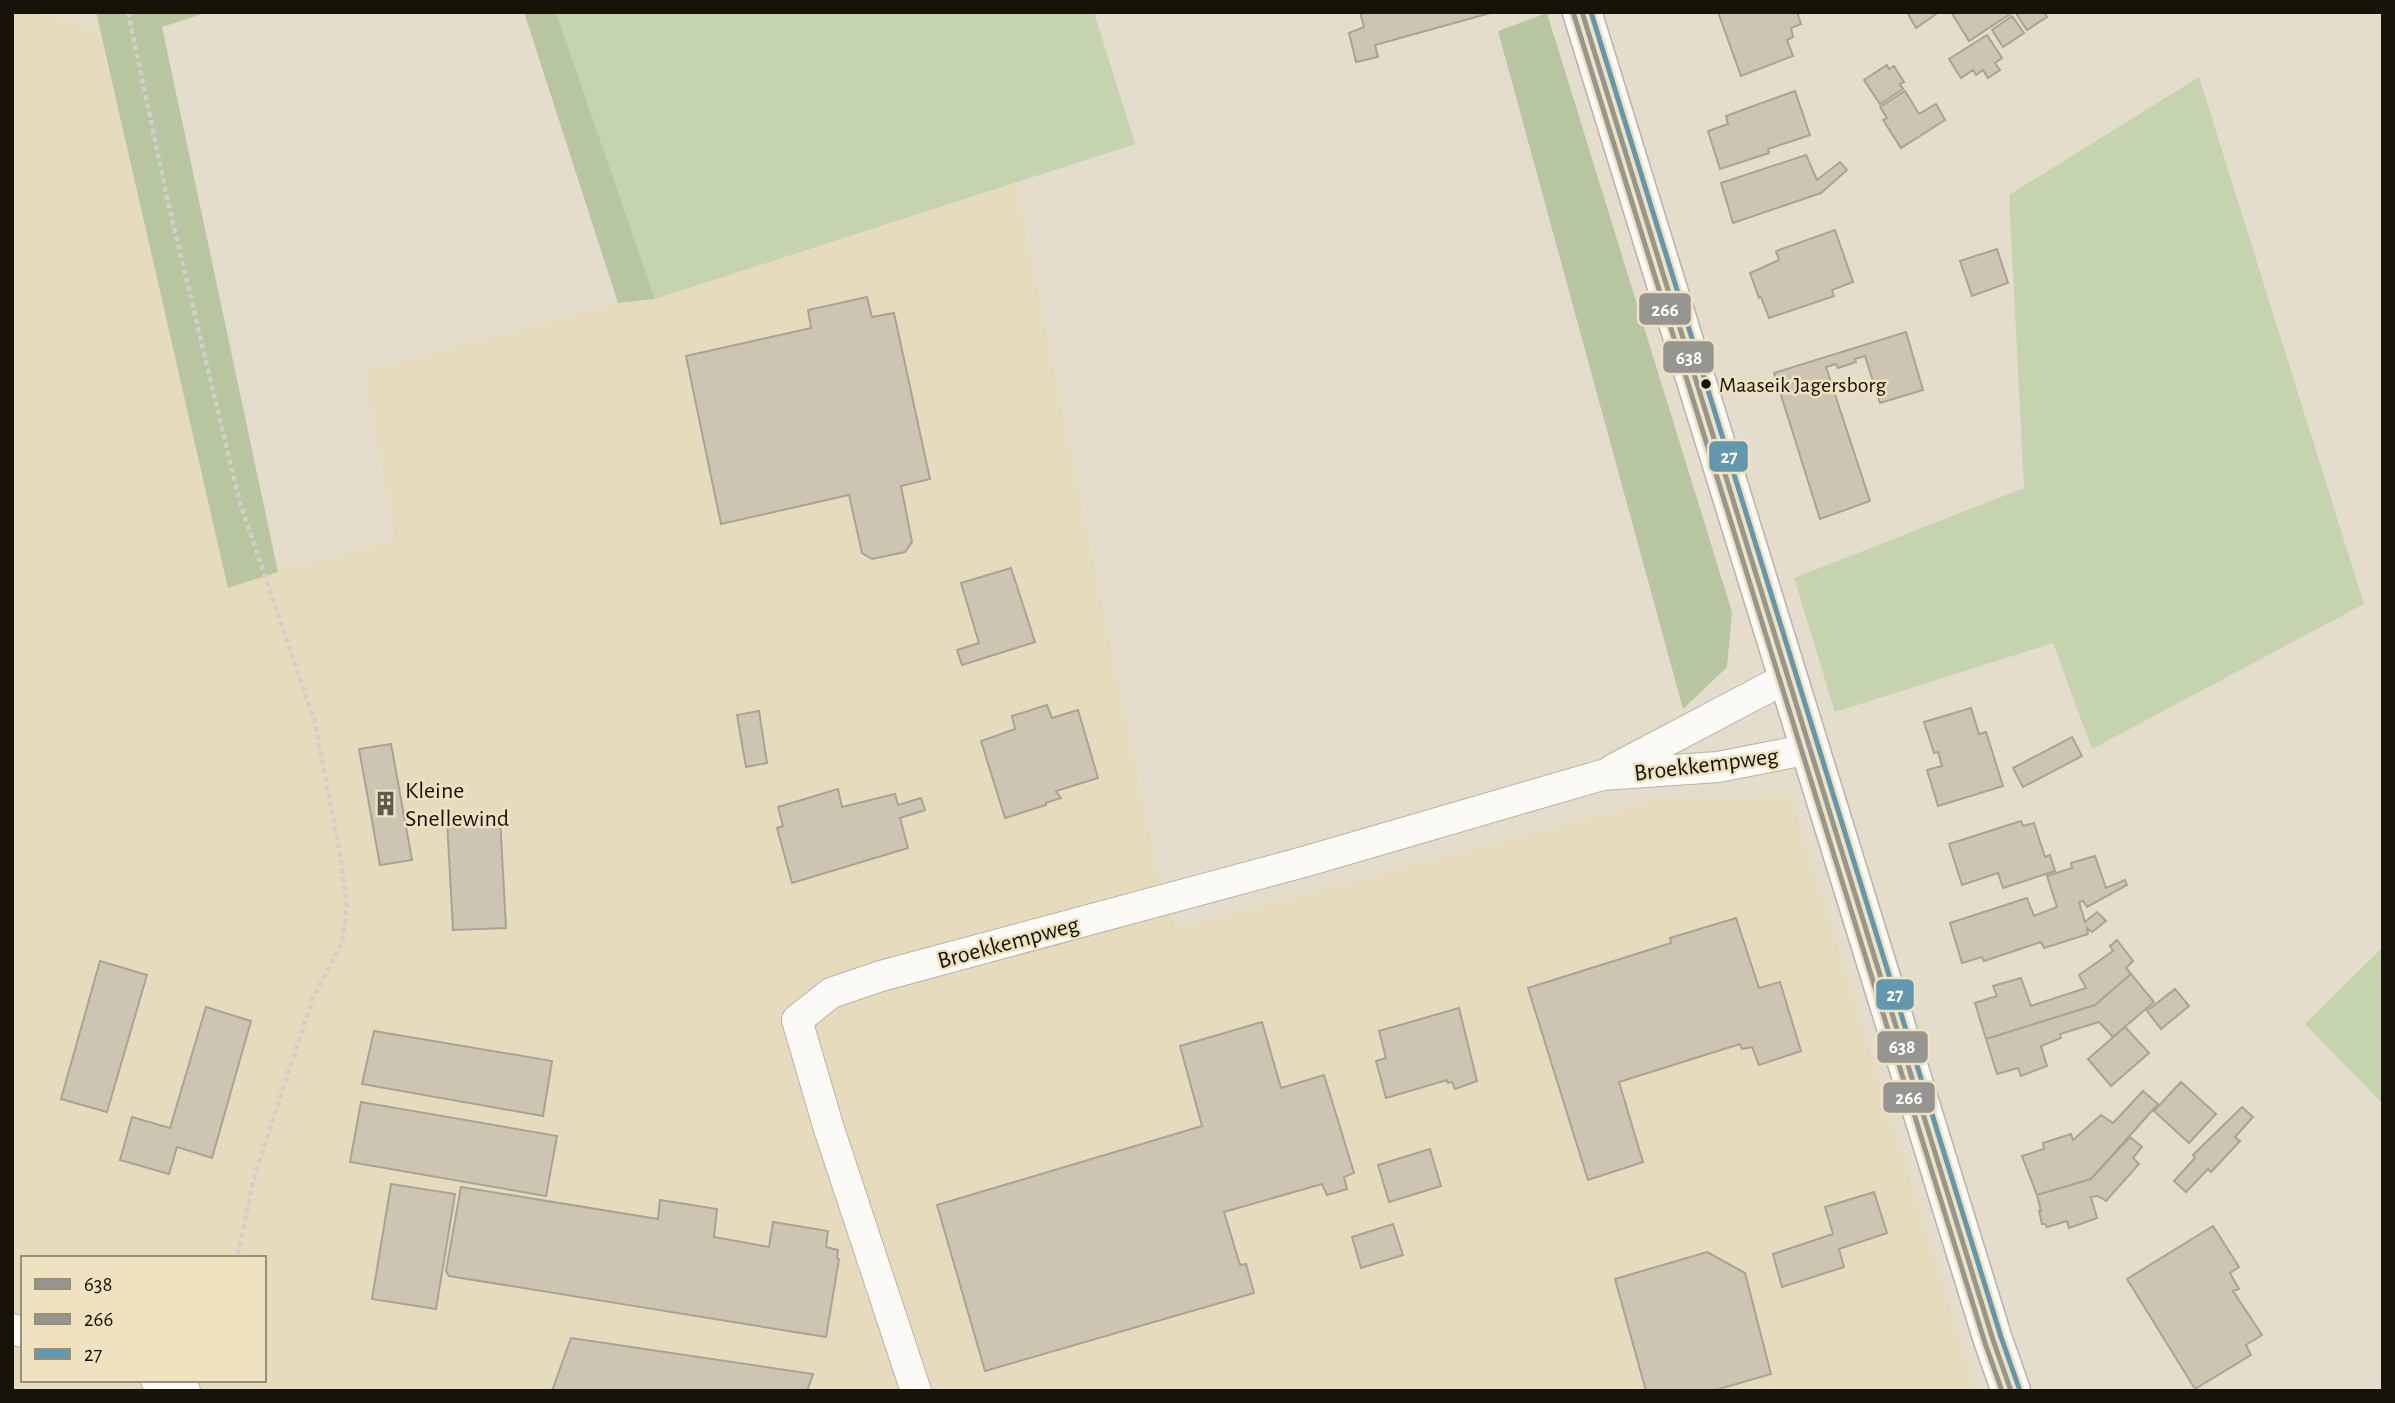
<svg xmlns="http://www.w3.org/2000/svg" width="2395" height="1403" font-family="'Alegreya Sans',sans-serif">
  <rect width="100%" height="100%" fill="#e4ddcc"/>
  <path fill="#e7dbbd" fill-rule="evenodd" d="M12 12H40L99 31 229 587 277 571 395 540 363 372 618 303 655 299 1016 184 1157 869 1176 929 1654 801 1791 796 1976 1391H12ZM23 1258H264V1380H23Z"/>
  <path fill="#c5d3af" d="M556 12H1094L1135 144 655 299Z
    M2199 77 2364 604 2092 749 2053 643 1835 712 1794 578 2024 488 2009 195Z
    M2383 947V1104L2305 1024Z"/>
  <path fill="#b7c5a0" d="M96 12H208L162 27 278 572 228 588Z
    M524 12H556L655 299 618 303Z
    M1547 13 1732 612 1727 667 1683 709 1498 31Z"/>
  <path fill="#cdc5b2" stroke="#a8a395" stroke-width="2" d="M1360 12H1494L1375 45 1378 57 1356 62 1349 33 1364 27Z
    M1718 12H1797L1801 24 1791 28 1793 37 1787 40 1793 56 1741 76Z
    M1907 12H1939L1916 28Z
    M1951 12H2013L1969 41Z
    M2021 12H2044L2047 17 2027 30 2017 15Z
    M2012 16 2024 33 2003 47 1992 30Z
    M1987 35 2002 58 1995 63 2000 70 1988 78 1983 70 1976 75 1973 70 1961 78 1949 59Z
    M1887 65 1889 69 1894 66 1904 82 1900 84 1903 89 1880 104 1864 80Z
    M1795 91 1810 135 1768 149 1769 153 1720 169 1708 131 1728 124 1726 116Z
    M1905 91 1919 114 1936 104 1945 120 1901 148 1883 120 1887 118 1880 107Z
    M1806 155 1817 180 1840 162 1847 170 1821 193 1733 223 1721 183Z
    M1835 230 1853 282 1832 290 1834 296 1769 318 1761 297 1759 298 1750 273 1779 260 1776 251Z
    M1997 249 2008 283 1972 296 1960 261Z
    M867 297 872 317 894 313 930 479 901 486 912 542 905 552 872 559 862 553 849 495 721 524 686 356 811 328 808 310Z
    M1906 332 1923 390 1880 403 1865 356 1855 359 1856 362 1838 368 1836 364 1826 367 1870 501 1820 519 1774 373Z
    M1011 568 1035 642 962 665 957 650 979 643 961 583Z
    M1047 705 1052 718 1078 710 1098 778 1056 791 1061 798 1046 803V805L1005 818 981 741 1015 729 1012 716Z
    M1971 708 1979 734 1986 732 2003 786 1938 806 1927 770 1942 766 1938 752 1934 753 1924 722Z
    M759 711 767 763 746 767 737 715Z
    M2072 737 2082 756 2023 787 2013 768Z
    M391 744 412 860 380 865 359 749Z
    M838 789 842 807 895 794 898 805 921 798 925 810 900 818 908 848 792 883 777 828 783 826 778 807Z
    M500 817 506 928 453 930 447 820Z
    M2021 821 2023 826 2034 823 2045 857 2050 855 2055 871 2003 888 1998 873 1962 885 1949 844Z
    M2095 856 2106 888 2125 880 2127 885 2087 907 2083 901 2079 902 2085 922 2097 912 2106 921 2092 932 2087 928 2088 934 2044 948 2041 942 1984 961 1982 957 1962 963 1950 923 2027 898 2034 916 2057 907 2047 876 2072 868 2071 863Z
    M1736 918 1759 988 1780 982 1801 1051 1759 1065 1752 1047 1742 1049 1740 1044 1619 1082 1643 1162 1588 1180 1528 988 1671 943 1670 938Z
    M2117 940 2133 961 2126 968 2131 974 2095 1005 1986 1039 1975 1003 1997 996 1993 986 2021 978 2031 1006 2086 988 2079 975 2113 951 2110 946Z
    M100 961 147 975 107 1112 61 1099Z
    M2131 974 2154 1002 2113 1037 2099 1022 2060 1034 2061 1038 2041 1046 2047 1066 2021 1076 2018 1068 1997 1074 1986 1039 2095 1005Z
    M2175 989 2189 1006 2161 1029 2147 1011Z
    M206 1007 251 1021 212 1158 177 1147 169 1174 120 1160 132 1117 170 1128Z
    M1459 1008 1477 1081 1455 1089 1452 1082 1448 1083 1447 1080 1386 1098 1376 1061 1386 1058 1379 1031Z
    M1262 1022 1281 1088 1324 1075 1354 1173 1344 1177 1347 1189 1327 1195 1322 1184 1224 1212 1240 1265 1246 1264 1254 1293 985 1371 937 1205 1202 1126 1180 1046Z
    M2125 1027 2149 1053 2111 1086 2088 1059Z
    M374 1031 552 1061 543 1116 362 1084Z
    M2181 1082 2216 1114 2189 1143 2154 1111Z
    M2143 1091 2158 1104 2091 1179 2037 1195 2022 1156 2044 1149 2043 1143 2071 1134 2073 1140 2101 1115 2113 1123Z
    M361 1102 557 1136 546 1196 350 1162Z
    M2242 1107 2253 1117 2235 1137 2240 1141 2211 1172 2208 1169 2186 1192 2174 1181 2195 1158 2193 1155Z
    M2130 1137 2142 1147 2133 1158 2139 1164 2106 1201 2098 1196 2091 1197 2097 1218 2069 1228 2067 1221 2047 1227 2045 1224H2042L2039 1211H2041L2037 1195 2091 1179Z
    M1430 1149 1441 1186 1389 1202 1378 1165Z
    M391 1184 455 1194 436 1309 372 1299Z
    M461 1187 658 1219 660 1200 717 1209 714 1237 769 1247 773 1222 828 1231 826 1247 838 1250 837 1258 839 1259 826 1337 449 1276 446 1271Z
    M1874 1192 1887 1233 1839 1249 1844 1267 1782 1287 1773 1254 1833 1234 1825 1207Z
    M1393 1224 1403 1255 1361 1268 1352 1237Z
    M2213 1226 2239 1267 2230 1273 2239 1289 2233 1291 2262 1335 2246 1345 2251 1355 2195 1389 2127 1279Z
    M1707 1252 1745 1273 1771 1374 1712 1391H1646L1615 1279Z
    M571 1338 813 1374 807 1391H552Z"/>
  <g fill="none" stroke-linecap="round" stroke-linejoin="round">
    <defs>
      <path id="minor" d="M1612 770 1788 677
        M12 1329 23 1332
        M156 1380 185 1391
        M916 1391 829 1129 797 1020 831 993 881 976 1307 861 1602 775 1718 767 1810 749"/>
      <path id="secondary" d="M1582 12 1993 1340 2011 1391"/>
    </defs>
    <use href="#minor" stroke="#b8b3a5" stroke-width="32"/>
    <use href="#secondary" stroke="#b8b3a5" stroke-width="41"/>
    <path stroke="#d2cfca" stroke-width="4.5" stroke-dasharray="5 3.5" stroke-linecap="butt" d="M128 12 168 202 240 503 315 723 340 853 347 906 342 943 312 1000 253 1181 237 1258"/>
    <use href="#minor" stroke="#fbfaf7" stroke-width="30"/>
    <use href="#secondary" stroke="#fbfaf7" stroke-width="38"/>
    <defs>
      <path id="bus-1" d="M1582 12 1993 1340 2011 1391"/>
      <path id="bus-2" d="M1574 15 1985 1343 2002 1391"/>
      <path id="bus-3" d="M1591 12 2001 1337 2019 1388"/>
    </defs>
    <use href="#bus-1" stroke="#eee2c1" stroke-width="10"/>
    <use href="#bus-2" stroke="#eee2c1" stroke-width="10"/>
    <use href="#bus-3" stroke="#eee2c1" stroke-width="10"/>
    <use href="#bus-1" stroke="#979590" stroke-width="5"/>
    <use href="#bus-2" stroke="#979590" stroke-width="5"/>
    <use href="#bus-3" stroke="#6397ae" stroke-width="5"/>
  </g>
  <defs>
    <symbol id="building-bare" viewBox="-9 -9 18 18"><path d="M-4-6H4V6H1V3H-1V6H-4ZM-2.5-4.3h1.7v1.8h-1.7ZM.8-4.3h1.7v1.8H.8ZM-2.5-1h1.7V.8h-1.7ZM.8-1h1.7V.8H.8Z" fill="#5f5a4d" stroke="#eee2c1" stroke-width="2.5" paint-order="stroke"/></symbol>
  </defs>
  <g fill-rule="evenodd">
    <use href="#building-bare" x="368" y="786" width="35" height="35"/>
  </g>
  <circle fill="#181308" stroke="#eee2c1" stroke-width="2.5" cx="1706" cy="384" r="6"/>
  <g text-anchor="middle" stroke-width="5" stroke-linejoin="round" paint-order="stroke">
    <g font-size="22" fill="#181308" stroke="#eee2c1" text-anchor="start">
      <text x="1719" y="392">Maaseik Jagersborg</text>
    </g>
    <g font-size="24" fill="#181308" stroke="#eee2c1">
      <text transform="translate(1706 764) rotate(-7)" y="8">Broekkempweg</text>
      <text transform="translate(1008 942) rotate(-15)" y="8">Broekkempweg</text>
    </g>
    <g font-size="24" fill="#181308" stroke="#eee2c1" text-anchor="start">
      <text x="405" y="798">Kleine<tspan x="405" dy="28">Snellewind</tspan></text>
    </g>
  </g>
  <g stroke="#eee2c1" stroke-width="2.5">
    <rect x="1638" y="292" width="54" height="34" rx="7" fill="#979590"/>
    <rect x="1662" y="340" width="53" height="34" rx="7" fill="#979590"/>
    <rect x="1708" y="440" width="41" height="33" rx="7" fill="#6397ae"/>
    <rect x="1875" y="978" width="40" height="33" rx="7" fill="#6397ae"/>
    <rect x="1876" y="1030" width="53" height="34" rx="7" fill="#979590"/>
    <rect x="1882" y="1081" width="54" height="33" rx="7" fill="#979590"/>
  </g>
  <g font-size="19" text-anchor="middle" font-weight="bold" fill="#fff">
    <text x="1665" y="316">266</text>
    <text x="1689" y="364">638</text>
    <text x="1729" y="463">27</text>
    <text x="1895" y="1001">27</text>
    <text x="1902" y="1053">638</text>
    <text x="1909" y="1104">266</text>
  </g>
  <rect width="2395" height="1403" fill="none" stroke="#181308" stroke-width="28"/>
  <rect x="21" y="1256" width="245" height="126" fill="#eee2c1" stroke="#988f77" stroke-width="2"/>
  <rect x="35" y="1279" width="35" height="10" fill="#979590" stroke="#988f77" stroke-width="2"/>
  <text x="84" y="1291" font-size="21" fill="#181308">638</text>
  <rect x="35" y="1314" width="35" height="10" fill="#979590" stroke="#988f77" stroke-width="2"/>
  <text x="84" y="1326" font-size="21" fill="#181308">266</text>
  <rect x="35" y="1349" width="35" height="10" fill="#6397ae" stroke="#988f77" stroke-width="2"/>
  <text x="84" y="1361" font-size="21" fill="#181308">27</text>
</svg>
